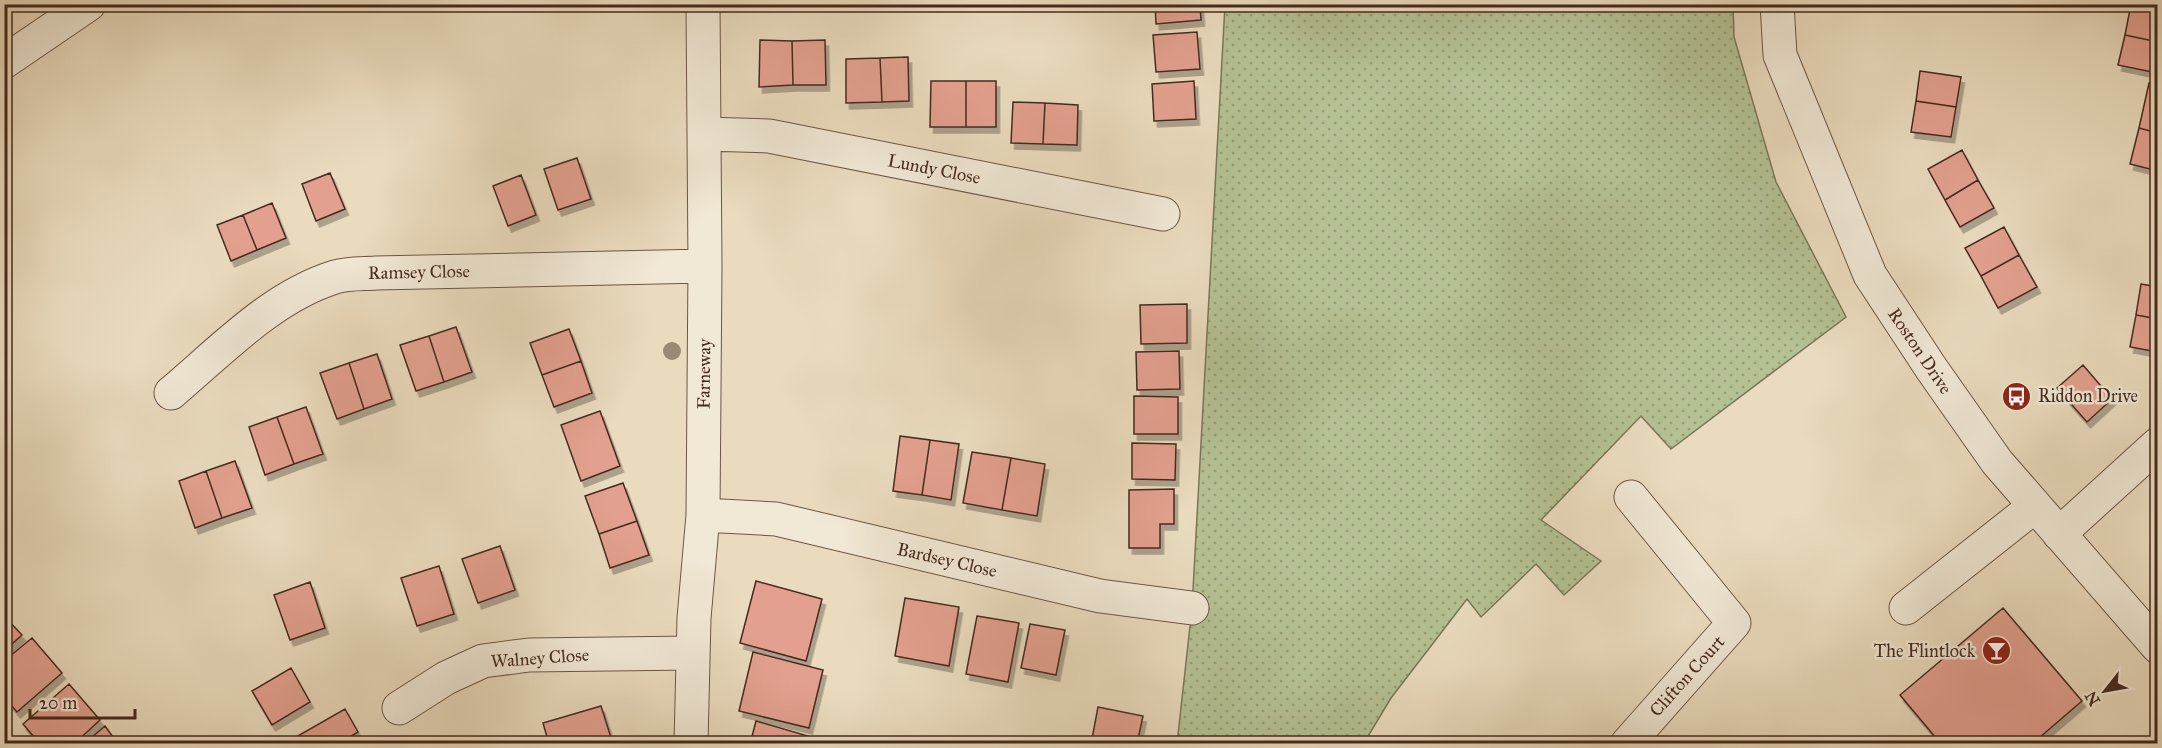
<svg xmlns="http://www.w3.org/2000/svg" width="2162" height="748" font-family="'IM FELL Great Primer',serif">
  <defs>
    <pattern id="grass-dots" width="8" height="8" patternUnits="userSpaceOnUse" patternTransform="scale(1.5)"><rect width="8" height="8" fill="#b4c194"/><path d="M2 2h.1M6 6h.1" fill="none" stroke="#949d78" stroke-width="1.8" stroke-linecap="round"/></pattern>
    <filter id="shadow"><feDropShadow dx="3.5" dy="6" stdDeviation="0" flood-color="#0004"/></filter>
  </defs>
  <rect width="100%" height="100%" fill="#eadbbe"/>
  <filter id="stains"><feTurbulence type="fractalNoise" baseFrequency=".00333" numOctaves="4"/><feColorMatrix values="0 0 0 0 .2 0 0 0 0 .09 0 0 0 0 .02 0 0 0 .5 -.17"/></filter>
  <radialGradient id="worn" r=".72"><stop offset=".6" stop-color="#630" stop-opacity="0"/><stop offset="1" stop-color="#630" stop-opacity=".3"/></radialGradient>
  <path fill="url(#grass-dots)" stroke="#7c7658" stroke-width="1.5" d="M1225 5H1733L1734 37 1776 182 1846 317 1671 449 1641 416 1541 520 1601 561 1564 595 1536 564 1481 617 1467 599 1391 698 1364 743 1177 744 1192 608Z"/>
  <path fill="#e3a090" stroke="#452a1c" stroke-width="1.5" filter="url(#shadow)" d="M1155 4H1200L1201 20 1156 24Z
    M2131 4 2158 7V42L2125 35Z
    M1197 32 1200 69 1156 72 1153 35Z
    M2125 35 2158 42 2157 73 2118 65Z
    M760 40 792 41 793 85 759 87Z
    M825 40 826 85H793L792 41Z
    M908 57 909 101 882 102 880 58Z
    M880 58 882 102 846 103V59Z
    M1920 71 1961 77 1956 107 1916 101Z
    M931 81H966V127H930Z
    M966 81H996V127H966Z
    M1194 81 1196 119 1154 121 1152 84Z
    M2149 83 2158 84V133L2139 128Z
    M1916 101 1956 107 1951 137 1911 132Z
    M1013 102 1045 103 1043 144 1011 143Z
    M1045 103 1078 105 1077 145 1043 144Z
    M2139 128 2158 133V171L2130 164Z
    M1962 150 1978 180 1945 200 1928 169Z
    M577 158 591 199 558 210 544 169Z
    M330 173 345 209 316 221 302 184Z
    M521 175 536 215 508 226 493 186Z
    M1978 180 1994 208 1960 227 1945 200Z
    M272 203 286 238 257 250 243 215Z
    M243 215 257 250 231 261 217 225Z
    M2004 227 2019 255 1981 276 1965 248Z
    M2019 255 2037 287 1998 308 1981 276Z
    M2141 284 2158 287V319L2136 315Z
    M1187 304V343L1141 344 1140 305Z
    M2136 315 2158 319V352L2130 347Z
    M456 327 472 372 444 382 429 336Z
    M569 329 581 361 542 375 530 343Z
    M429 336 444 382 416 391 400 345Z
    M1179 351 1180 389 1137 390 1136 352Z
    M377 354 392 399 364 409 349 363Z
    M581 361 592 393 554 407 542 375Z
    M349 363 364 409 337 419 320 373Z
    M2083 365 2112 399 2087 422 2057 388Z
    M1134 396 1178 397V434H1134Z
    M306 407 323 454 294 464 277 417Z
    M600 411 620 466 581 481 561 425Z
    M277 417 294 464 265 475 249 427Z
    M900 436 930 440 922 495 893 491Z
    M930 440 959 444 951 500 922 495Z
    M1132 443 1176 444 1175 480 1132 479Z
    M972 452 1011 458 1002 510 963 503Z
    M1011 458 1045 464 1037 516 1002 510Z
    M235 461 252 508 222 518 206 471Z
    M206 471 222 518 195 528 179 481Z
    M623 483 637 521 599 534 585 496Z
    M1174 489V524H1160V548H1129V490Z
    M637 521 649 555 610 568 599 534Z
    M500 546 515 590 478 603 462 559Z
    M439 566 454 614 417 626 401 578Z
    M756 581 822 599 806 661 740 643Z
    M310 582 325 628 290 640 274 595Z
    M905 598 959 607 949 666 895 656Z
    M2003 608 2082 701 2032 744H1941L1900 695Z
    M4 616 22 635 4 651Z
    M977 616 1019 623 1008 682 966 674Z
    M1030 624 1065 630 1056 675 1021 668Z
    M32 638 62 673 17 712 4 697V661Z
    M753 652 823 670 809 728 739 711Z
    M291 668 310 702 272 725 252 691Z
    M69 684 100 720 74 744H40L23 724Z
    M601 706 613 744H549L543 723Z
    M1098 707 1143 716 1137 744H1091Z
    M345 709 358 732 345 740 347 744H291L289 741Z
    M756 721 832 743V744H750Z
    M105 726 118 744H84Z"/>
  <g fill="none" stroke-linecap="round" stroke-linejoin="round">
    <defs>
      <path id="minor" d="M1777 4 1780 55 1870 275 1931 368 1997 462 2158 647
        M4 62 89 4
        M705 134 769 136 1163 214
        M171 393C221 351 271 297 335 277 348 273 363 274 376 273L705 266
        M703 515 776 519 1100 596 1192 608
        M2059 534 2158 444
        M1906 608 2035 506
        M399 708 446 678 483 661 529 655 693 653
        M691 744 694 618 703 515 705 266 703 4
        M1627 744 1734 623 1631 497"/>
    </defs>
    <use href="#minor" stroke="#6e5644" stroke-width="35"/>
    <use href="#minor" stroke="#f1e8d5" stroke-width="33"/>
  </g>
  <circle fill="#9b8a72" cx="672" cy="351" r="9"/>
  <defs>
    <symbol id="bus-disc" viewBox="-11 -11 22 22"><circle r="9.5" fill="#8f2418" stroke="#f1e8d5"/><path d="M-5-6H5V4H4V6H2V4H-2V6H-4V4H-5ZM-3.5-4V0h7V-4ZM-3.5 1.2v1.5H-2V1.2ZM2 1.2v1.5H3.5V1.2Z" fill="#fff"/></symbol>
    <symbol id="bar-disc" viewBox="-11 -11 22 22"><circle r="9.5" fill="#8f2418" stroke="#f1e8d5"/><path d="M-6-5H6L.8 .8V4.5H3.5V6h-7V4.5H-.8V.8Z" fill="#fff"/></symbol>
  </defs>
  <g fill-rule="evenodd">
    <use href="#bus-disc" x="2000" y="380" width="33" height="33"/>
    <use href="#bar-disc" x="1980" y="634" width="33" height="33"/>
  </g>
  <g text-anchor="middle" stroke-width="5" stroke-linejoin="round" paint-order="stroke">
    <g font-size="18" fill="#452a1c" stroke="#f1e8d5">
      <text transform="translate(934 169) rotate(11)" y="6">Lundy Close</text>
      <text transform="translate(419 272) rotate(-1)" y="6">Ramsey Close</text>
      <text transform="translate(1920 351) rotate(56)" y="6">Roston Drive</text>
      <text transform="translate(704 374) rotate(-89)" y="6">Farneway</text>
      <text transform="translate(947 560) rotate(13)" y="6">Bardsey Close</text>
      <text transform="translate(540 658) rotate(-4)" y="6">Walney Close</text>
      <text transform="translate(1687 676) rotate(-48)" y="6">Clifton Court</text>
    </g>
    <g font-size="18" fill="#452a1c" stroke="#f1e8d5" text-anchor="start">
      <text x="2038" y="402">Riddon Drive</text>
      <text x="1975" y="657" text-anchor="end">The Flintlock</text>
    </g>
  </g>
  <rect width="2162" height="748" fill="none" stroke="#eadbbe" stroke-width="24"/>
  <rect x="6" y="6" width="2150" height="736" fill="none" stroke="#452a1c" stroke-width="3"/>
  <rect x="12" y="12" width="2138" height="724" fill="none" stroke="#452a1c" stroke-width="1.5"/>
  <g transform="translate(2105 691) rotate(239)" stroke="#f1e8d5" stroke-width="4.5" paint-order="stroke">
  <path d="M0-4.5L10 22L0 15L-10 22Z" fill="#452a1c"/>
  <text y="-9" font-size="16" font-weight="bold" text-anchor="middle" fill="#452a1c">N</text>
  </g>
  <path d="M30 709v9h105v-9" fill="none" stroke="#452a1c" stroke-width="3"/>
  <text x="39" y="709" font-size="18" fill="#452a1c" stroke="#f1e8d5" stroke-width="4.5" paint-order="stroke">20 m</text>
  <rect width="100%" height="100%" filter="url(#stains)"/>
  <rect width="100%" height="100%" fill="url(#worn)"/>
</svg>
